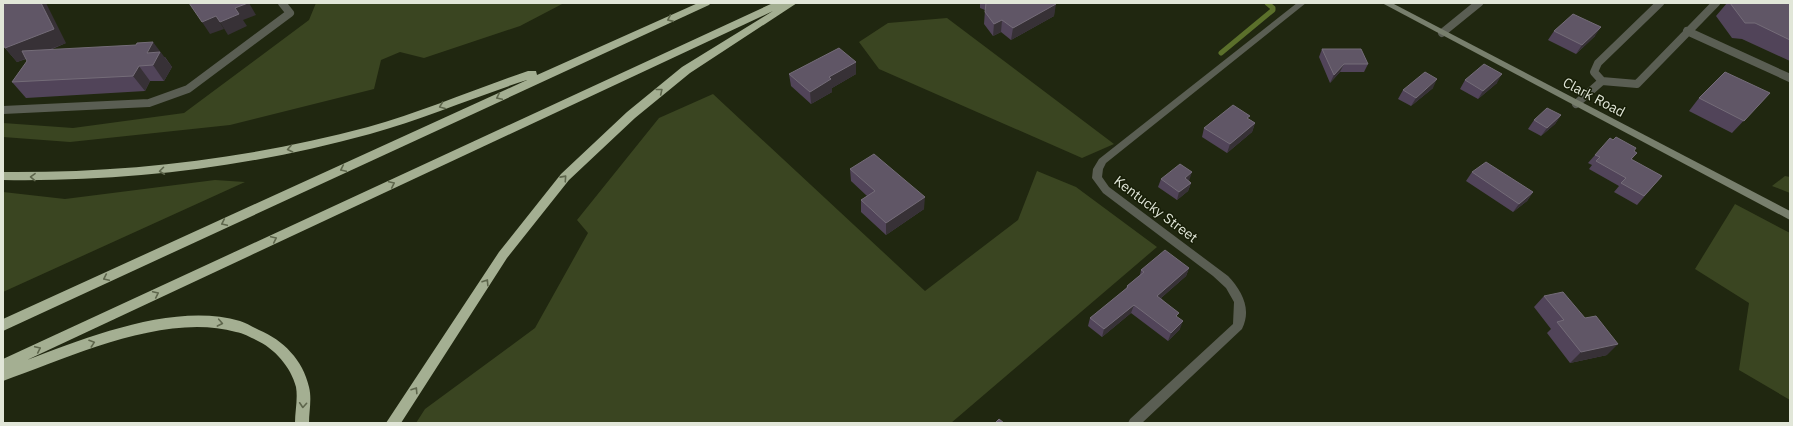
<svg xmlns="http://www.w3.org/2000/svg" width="1793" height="426" font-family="'IBM Plex Sans',sans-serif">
  <rect width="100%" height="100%" fill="#202710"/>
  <path fill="#3a4521" d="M316 3H564L520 26 424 58 400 52 381 60 374 89 230 125 70 142 3 137V123L73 128 184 113 309 20Z
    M947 18 1114 144 1082 158 879 69 859 42 888 23Z
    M713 94 925 291 1018 220 1037 171 1076 187 1157 247 951 423H416L425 409 535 328 588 233 577 220 659 118Z
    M1785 176 1790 177V193L1772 186Z
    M215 180 245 182 3 292V192L65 199Z
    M1735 204 1790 233V400L1739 370 1749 303 1695 269Z"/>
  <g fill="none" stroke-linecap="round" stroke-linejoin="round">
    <path stroke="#5b702b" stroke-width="5" d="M1221 53 1273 10V8L1267 3"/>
    <path stroke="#5a5e53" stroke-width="8" d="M1687 31 1790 78
      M1442 33 1479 3
      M1602 81 1637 84 1716 3
      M1576 104 1602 81 1594 72 1598 63 1660 3
      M3 110 149 103 188 89 290 13 282 3"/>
    <path fill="#5a5e53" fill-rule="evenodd" d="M1297 3H1306L1106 163 1103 169 1102 177 1109 187 1228 276C1242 291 1252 309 1242 329L1142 423H1128L1130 419 1233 324 1234 302 1226 288 1213 276 1103 193 1092 178 1093 169 1099 159Z"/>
    <path fill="#787f6d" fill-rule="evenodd" d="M1382 3H1392L1790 211V220Z"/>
    <path fill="#a4af92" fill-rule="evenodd" d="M698 3H711L709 5 3 331V319L527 80C474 97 423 119 370 134 250 167 128 182 3 180V172C127 173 248 159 368 127 422 112 475 89 528 71H536L537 75Z
      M773 3H797L690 73 635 118 569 180 507 258 401 423H386L499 252 561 174 627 112 682 67 773 11 27 360C88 337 175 302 240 321 246 323 253 327 259 330 283 340 303 360 309 387 312 399 309 411 309 423H295C295 411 298 399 296 387 291 367 274 348 256 340 250 337 243 333 236 332 165 312 70 357 3 381V359Z"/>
  </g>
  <path fill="#514459" d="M980 3H1055L1054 16 1011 40 1001 32 993 36 984 24 985 10 980 8Z
    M1727 3H1790V61L1742 39 1732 38 1716 16Z
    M1554 31 1595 36 1576 54 1548 40Z
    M66 43 50 50 165 57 172 67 164 81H150L145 91 26 98 12 82 27 61 26 59 17 62 5 48Z
    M1322 49 1368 64 1364 72H1340L1330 83 1319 57Z
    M856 62V74L832 88V92L811 104 791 86 789 74Z
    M1465 80 1497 83 1478 99 1460 89Z
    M1433 88 1411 106 1398 99 1403 90Z
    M1770 93 1732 133 1689 111 1699 98Z
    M1561 115 1555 124 1541 136 1528 129 1534 120Z
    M1249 119 1255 123 1252 132 1227 153 1202 137 1204 128Z
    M1634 151 1637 153 1631 160 1662 176 1637 205 1614 192 1619 186 1589 169 1592 165 1588 163 1595 155Z
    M850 169 924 209 886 235 861 212V200L867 196 851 181Z
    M1472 172 1533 192 1527 201 1513 212 1466 181Z
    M1161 179 1189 181 1191 183 1188 191 1177 200 1158 187Z
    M1189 268 1186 276 1161 298 1177 317 1180 329 1168 341 1131 313 1102 337 1088 326 1090 318 1126 289 1127 286 1140 275 1141 270Z
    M1544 296 1607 355 1570 363 1547 333 1551 329 1534 307Z"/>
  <path fill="#373136" d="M41 3H46L66 43 17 62 5 48Z
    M248 3H249L256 15 243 20 247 26 228 35 220 22 235 8Z
    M1056 4 1054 16 1011 40 1013 28Z
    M216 16 224 29 210 34 202 22Z
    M1002 20 1001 32 993 36 994 24Z
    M1601 27 1595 36 1576 54 1582 45Z
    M153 42 172 67 164 81 153 65 147 53Z
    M856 62V74L832 88V92L811 104 810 92 829 77Z
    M1344 64 1340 72 1330 83 1334 75Z
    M139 66 150 81 145 91 133 76Z
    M1502 74 1497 83 1478 99 1483 91Z
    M1437 79 1433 88 1411 106 1416 98Z
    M1561 115 1555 124 1541 136 1547 128Z
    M1255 123 1252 132 1227 153 1230 144Z
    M1192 172 1189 181 1182 187 1185 178Z
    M1191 183 1188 191 1177 200 1179 192Z
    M1533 192 1527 201 1513 212 1519 204Z
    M925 197 924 209 886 235V223Z
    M1189 268 1186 276 1154 304 1157 296Z
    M1134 305 1131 313 1102 337 1104 329Z
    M1183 321 1180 329 1168 341 1171 333Z
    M1618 344 1607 355 1570 363 1581 352Z"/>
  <path fill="#605666" stroke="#746c78" d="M3 3H41L54 29 5 48 3 44Z
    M189 3H248L235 8 239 14 220 22 216 16 202 22Z
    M986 3H1055L1056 4 1013 28 1002 20 994 24 985 12Z
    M1730 3H1790V40L1755 23H1745Z
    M1573 14 1601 27 1582 45 1554 31Z
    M153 42 147 53 160 52 153 65 139 66 133 76 12 82 27 61 22 51 136 45 137 43Z
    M839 48 856 62 829 77 831 79 810 92 789 74Z
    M1322 49H1361L1368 64H1344L1334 75Z
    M1484 64 1502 74 1483 91 1465 80Z
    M1425 72 1437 79 1416 98 1403 90Z
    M1725 72 1770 93 1744 121 1699 98Z
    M1233 105 1250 116 1247 118 1255 123 1230 144 1204 128Z
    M1547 108 1561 115 1547 128 1534 120Z
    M1616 137 1636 148 1634 151 1637 153 1631 159 1662 176 1644 196 1621 183 1626 178 1596 161 1600 157 1595 155 1610 138 1613 140Z
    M874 154 925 197 886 223 861 200 875 191 850 169Z
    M1486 162 1533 192 1519 204 1472 172Z
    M1180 164 1192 172 1185 178 1191 183 1179 192 1161 179Z
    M1165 250 1189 268 1157 296 1179 313 1176 316 1183 321 1171 333 1134 305 1104 329 1090 318 1128 287 1127 286 1144 272 1141 270Z
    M1563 292 1585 318 1596 316 1618 344 1581 352 1557 322 1564 320 1544 296Z
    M999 419 1004 423H995Z"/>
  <defs><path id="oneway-chevron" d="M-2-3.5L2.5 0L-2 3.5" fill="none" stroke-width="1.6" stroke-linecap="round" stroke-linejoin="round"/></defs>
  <g stroke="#5e664c">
    <use href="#oneway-chevron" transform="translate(670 19) rotate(156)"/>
    <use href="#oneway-chevron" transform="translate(660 91) rotate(-39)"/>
    <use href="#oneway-chevron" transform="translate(499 97) rotate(155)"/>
    <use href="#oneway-chevron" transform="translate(442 106) rotate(159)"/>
    <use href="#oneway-chevron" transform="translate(290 149) rotate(168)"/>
    <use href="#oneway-chevron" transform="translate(343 169) rotate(155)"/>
    <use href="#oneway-chevron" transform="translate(162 171) rotate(173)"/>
    <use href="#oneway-chevron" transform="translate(33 177) rotate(-179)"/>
    <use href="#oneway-chevron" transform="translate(564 178) rotate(-48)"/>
    <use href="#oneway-chevron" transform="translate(392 184) rotate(-25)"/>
    <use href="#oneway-chevron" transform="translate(224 223) rotate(155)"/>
    <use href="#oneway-chevron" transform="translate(274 239) rotate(-25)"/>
    <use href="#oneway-chevron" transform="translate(106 278) rotate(155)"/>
    <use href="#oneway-chevron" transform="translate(486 282) rotate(-57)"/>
    <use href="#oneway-chevron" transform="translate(156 294) rotate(-25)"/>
    <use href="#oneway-chevron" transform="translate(220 323) rotate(11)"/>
    <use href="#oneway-chevron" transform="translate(92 343) rotate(-19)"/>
    <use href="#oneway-chevron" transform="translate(38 349) rotate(-25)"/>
    <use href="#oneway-chevron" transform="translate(415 390) rotate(-57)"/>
    <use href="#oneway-chevron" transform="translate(303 405) rotate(94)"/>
  </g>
  <g text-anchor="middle" stroke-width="3" stroke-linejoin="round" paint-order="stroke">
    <g font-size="14" fill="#e1e6d8" stroke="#171e07">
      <text transform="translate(1594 97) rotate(28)" y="5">Clark Road</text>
      <text transform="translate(1156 209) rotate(37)" y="5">Kentucky Street</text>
    </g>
  </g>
  <rect width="1793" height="426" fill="none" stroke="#e1e6d8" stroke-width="8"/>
</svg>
